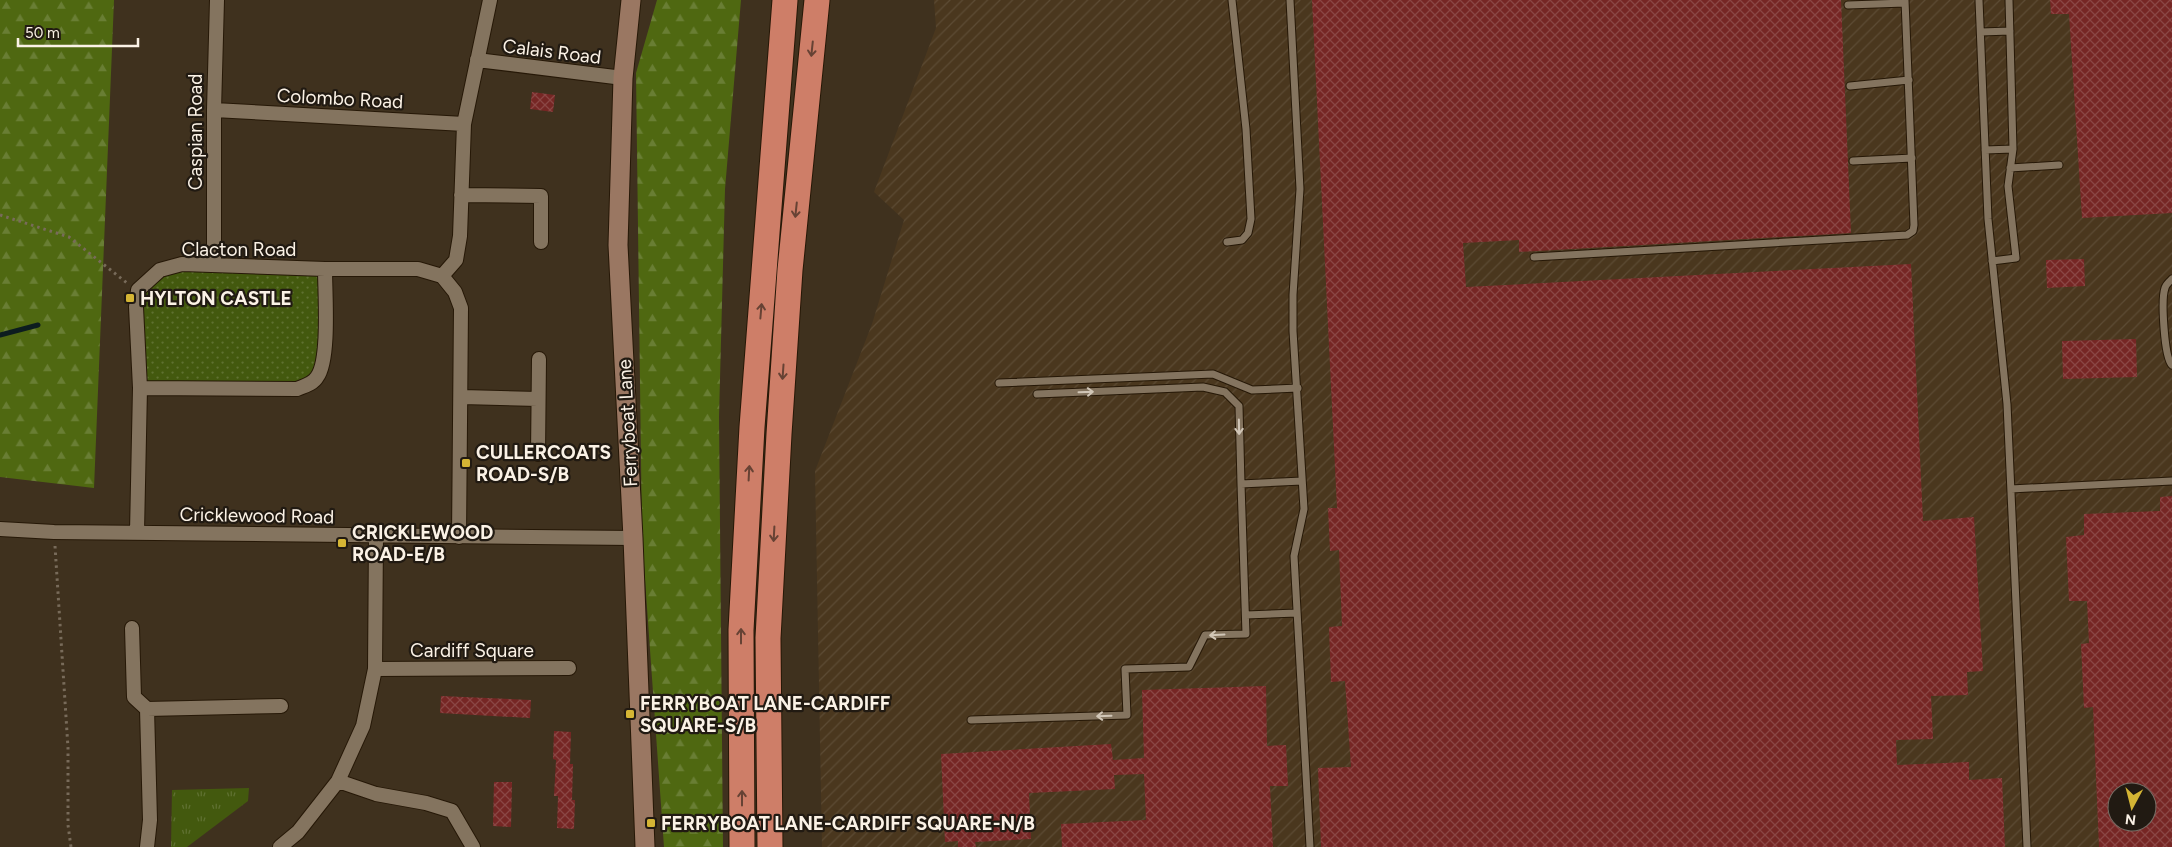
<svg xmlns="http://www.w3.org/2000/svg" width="2172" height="847" font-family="Figtree,sans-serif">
  <defs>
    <pattern id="industrial-furrows" width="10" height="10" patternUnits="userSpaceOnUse" patternTransform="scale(1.25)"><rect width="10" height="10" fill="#4a371e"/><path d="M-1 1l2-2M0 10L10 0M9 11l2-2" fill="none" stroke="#5c4b34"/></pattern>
    <pattern id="grass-dots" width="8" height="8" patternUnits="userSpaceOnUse" patternTransform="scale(1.25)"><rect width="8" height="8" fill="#43590e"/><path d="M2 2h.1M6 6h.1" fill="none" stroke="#5f7131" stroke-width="1.8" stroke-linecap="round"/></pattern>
    <pattern id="forest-firs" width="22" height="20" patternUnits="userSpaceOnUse" patternTransform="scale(1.25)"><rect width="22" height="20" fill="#4f6811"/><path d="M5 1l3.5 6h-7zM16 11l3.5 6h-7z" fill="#697e34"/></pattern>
    <pattern id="park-tufts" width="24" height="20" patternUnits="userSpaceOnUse" patternTransform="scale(1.25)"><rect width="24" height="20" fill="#43590e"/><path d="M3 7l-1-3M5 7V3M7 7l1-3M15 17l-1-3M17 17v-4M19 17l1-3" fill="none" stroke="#5f7131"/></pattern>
    <pattern id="building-cross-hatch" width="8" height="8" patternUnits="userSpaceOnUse" patternTransform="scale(1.25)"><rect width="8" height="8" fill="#762624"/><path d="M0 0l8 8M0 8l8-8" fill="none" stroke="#8a4644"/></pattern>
  </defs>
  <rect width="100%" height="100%" fill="#3f311e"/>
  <path fill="url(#industrial-furrows)" fill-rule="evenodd" d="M934 0H2172V847H822L815 471 872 324 904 220 874 192 936 28ZM2117 792H2147V822H2117Z"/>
  <path fill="url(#grass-dots)" d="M325 269 324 358 310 384 140 388 142 285 160 270Z"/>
  <path fill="url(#forest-firs)" d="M0 0H114L94 488 0 477Z
    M657 0H741L725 189 719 417 723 847H664L642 537 636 73Z"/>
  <path fill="url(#park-tufts)" d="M249 788 248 801 187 847H171L172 790Z"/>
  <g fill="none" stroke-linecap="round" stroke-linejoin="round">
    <path stroke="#0c1c1f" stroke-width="5" d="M0 335 38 325"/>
  </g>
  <path fill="url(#building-cross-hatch)" fill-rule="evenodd" d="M1312 0H1841L1851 233 1519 252V240L1463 243 1466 287 1911 264 1923 521 1974 517 1983 671 1967 672 1968 695 1931 696 1933 739 1896 740 1897 765 1969 762V780L2002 778 2005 847H1321L1318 768 1351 767 1345 681 1331 682 1329 627 1342 626 1339 550 1330 551 1328 508H1337Z
    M2050 0H2172V213L2082 218 2069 14H2051Z
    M532 92 555 95 553 112 530 109Z
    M2084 259 2085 286 2047 288 2046 260Z
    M2136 339 2137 377 2063 379 2062 341Z
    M2172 496V847H2099L2093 707 2084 708 2081 644 2089 643 2087 601H2069L2066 537 2084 535V514L2160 511V497ZM2117 792H2147V822H2117Z
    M1266 686 1267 746 1286 745 1288 786H1270L1273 847H1062L1061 824 1146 820 1144 774 1114 775 1115 789 1029 793 1031 839 975 842 976 847H958V841L945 842 941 754 1111 744 1113 760 1144 758 1142 690Z
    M441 696 531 700 530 718 440 713Z
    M554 731 571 732 570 764H573L572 800H575L574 829 557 828 558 796H554L556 760 553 759Z
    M494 782H512L511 827 493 826Z"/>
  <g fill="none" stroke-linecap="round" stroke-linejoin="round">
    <defs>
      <path id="lane" d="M1290 0 1300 189 1293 295V331L1304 509 1294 556 1310 847
        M1979 0 1988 219 2007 404 2027 847
        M1848 5 1905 3
        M1981 32 2010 31
        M1850 86 1909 80
        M1985 150 2013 149 2009 0
        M1853 161 1912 158
        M2010 168 2059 165
        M1227 242 1242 240 1248 233 1251 219 1246 129 1232 0
        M1534 257 1907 235 1913 231 1914 225 1905 0
        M1992 261 2016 258 2008 186 2013 149
        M2172 279C2170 281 2166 284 2165 288 2161 299 2164 357 2172 365
        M999 383 1213 374 1252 390 1298 388
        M1037 394 1203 387 1225 392 1239 406 1241 484
        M2011 489 2172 481
        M1246 615 1297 613
        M971 720 1127 715 1125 669 1189 667 1205 635 1246 634 1241 484 1302 481"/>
      <path id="street" d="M477 60 623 78
        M214 110 464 124
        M461 195 541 196V242
        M214 264V110L217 0
        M442 276 456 260 460 236 464 124 490 0
        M140 388 297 389C304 386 313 384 317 377 330 360 325 293 325 269
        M462 397 538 399
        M538 454 539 359
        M0 529 54 532 633 538
        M137 532 140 388 136 307 138 290 160 270 182 264 325 269H418L442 276 455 292 461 308 459 537
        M132 628 134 697 147 709 281 706
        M375 669 569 668
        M338 781 376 794 426 803 452 811 473 847
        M147 847 150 820 147 709
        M280 847 298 832 338 781 363 726 375 669 376 536"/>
      <path id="secondary" d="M631 0 623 78 618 245 633 538 645 847"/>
      <path id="highway" d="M742 847 741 630 752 427 785 0
        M770 847 768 638 779 434 790 270 817 0"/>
    </defs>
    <use href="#lane" stroke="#261807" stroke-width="9"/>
    <use href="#street" stroke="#261807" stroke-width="16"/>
    <use href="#secondary" stroke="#261807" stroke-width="21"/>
    <use href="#highway" stroke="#261807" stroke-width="27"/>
    <path stroke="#786b5a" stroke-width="3" stroke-dasharray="2.5 4" stroke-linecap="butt" d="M0 215 69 237 127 283
      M55 546 68 748V825L71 847"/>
    <use href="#lane" stroke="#84745f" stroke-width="7"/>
    <use href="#street" stroke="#84745f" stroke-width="14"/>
    <use href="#secondary" stroke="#9a7762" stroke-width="19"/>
    <use href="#highway" stroke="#ce7e68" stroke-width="25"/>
  </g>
  <defs><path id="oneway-shaft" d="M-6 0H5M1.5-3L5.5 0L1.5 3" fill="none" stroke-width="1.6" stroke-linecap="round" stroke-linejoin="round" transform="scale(1.25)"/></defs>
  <g stroke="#664234">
    <use href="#oneway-shaft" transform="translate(812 49) rotate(96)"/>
    <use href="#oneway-shaft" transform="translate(796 210) rotate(96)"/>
    <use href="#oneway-shaft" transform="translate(761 311) rotate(-85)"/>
    <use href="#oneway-shaft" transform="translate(783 372) rotate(94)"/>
    <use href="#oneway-shaft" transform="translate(749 473) rotate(-87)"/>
    <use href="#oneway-shaft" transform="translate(774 534) rotate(93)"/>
    <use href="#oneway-shaft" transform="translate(741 636) rotate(-90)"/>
    <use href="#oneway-shaft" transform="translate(742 798) rotate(-90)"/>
  </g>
  <g stroke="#d1c6b7">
    <use href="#oneway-shaft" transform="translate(1086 392) rotate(-2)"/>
    <use href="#oneway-shaft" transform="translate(1239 427) rotate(89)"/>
    <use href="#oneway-shaft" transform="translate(1217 635) rotate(177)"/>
    <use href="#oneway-shaft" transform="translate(1104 716) rotate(178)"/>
  </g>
  <g fill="#d5b534" stroke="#211a12" stroke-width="2">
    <rect x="125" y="293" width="10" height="10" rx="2.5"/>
    <rect x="461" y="458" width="10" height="10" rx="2.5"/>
    <rect x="337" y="538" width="10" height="10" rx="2.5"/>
    <rect x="625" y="709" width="10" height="10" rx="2.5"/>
    <rect x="646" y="818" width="10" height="10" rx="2.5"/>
  </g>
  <g text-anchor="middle" stroke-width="4.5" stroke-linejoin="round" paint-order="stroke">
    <g font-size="19" fill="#fbf2e6" stroke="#211a12">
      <text transform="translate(552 51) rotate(7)" y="7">Calais Road</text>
      <text transform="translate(340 98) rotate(3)" y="7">Colombo Road</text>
      <text transform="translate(195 132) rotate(-90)" y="7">Caspian Road</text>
      <text x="239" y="256">Clacton Road</text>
      <text transform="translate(627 423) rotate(-93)" y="7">Ferryboat Lane</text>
      <text transform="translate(257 515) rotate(1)" y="7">Cricklewood Road</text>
      <text x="472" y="657">Cardiff Square</text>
    </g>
    <g font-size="19" font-weight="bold" fill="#fbf2e6" stroke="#211a12" text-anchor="start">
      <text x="140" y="305">HYLTON CASTLE</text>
      <text x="476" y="459">CULLERCOATS<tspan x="476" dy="22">ROAD-S/B</tspan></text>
      <text x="352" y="539">CRICKLEWOOD<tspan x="352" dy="22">ROAD-E/B</tspan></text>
      <text x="640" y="710">FERRYBOAT LANE-CARDIFF<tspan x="640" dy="22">SQUARE-S/B</tspan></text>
      <text x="661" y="830">FERRYBOAT LANE-CARDIFF SQUARE-N/B</text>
    </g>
  </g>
  <g transform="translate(2132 807) rotate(187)"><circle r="24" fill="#211a12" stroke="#787067"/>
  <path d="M0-4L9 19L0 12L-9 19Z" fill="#d5b534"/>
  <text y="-8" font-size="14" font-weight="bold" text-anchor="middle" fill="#fbf2e6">N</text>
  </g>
  <path d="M18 38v8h120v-8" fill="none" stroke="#fbf2e6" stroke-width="2.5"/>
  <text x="25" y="38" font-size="15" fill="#fbf2e6" stroke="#211a12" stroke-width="4" paint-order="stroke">50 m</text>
</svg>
